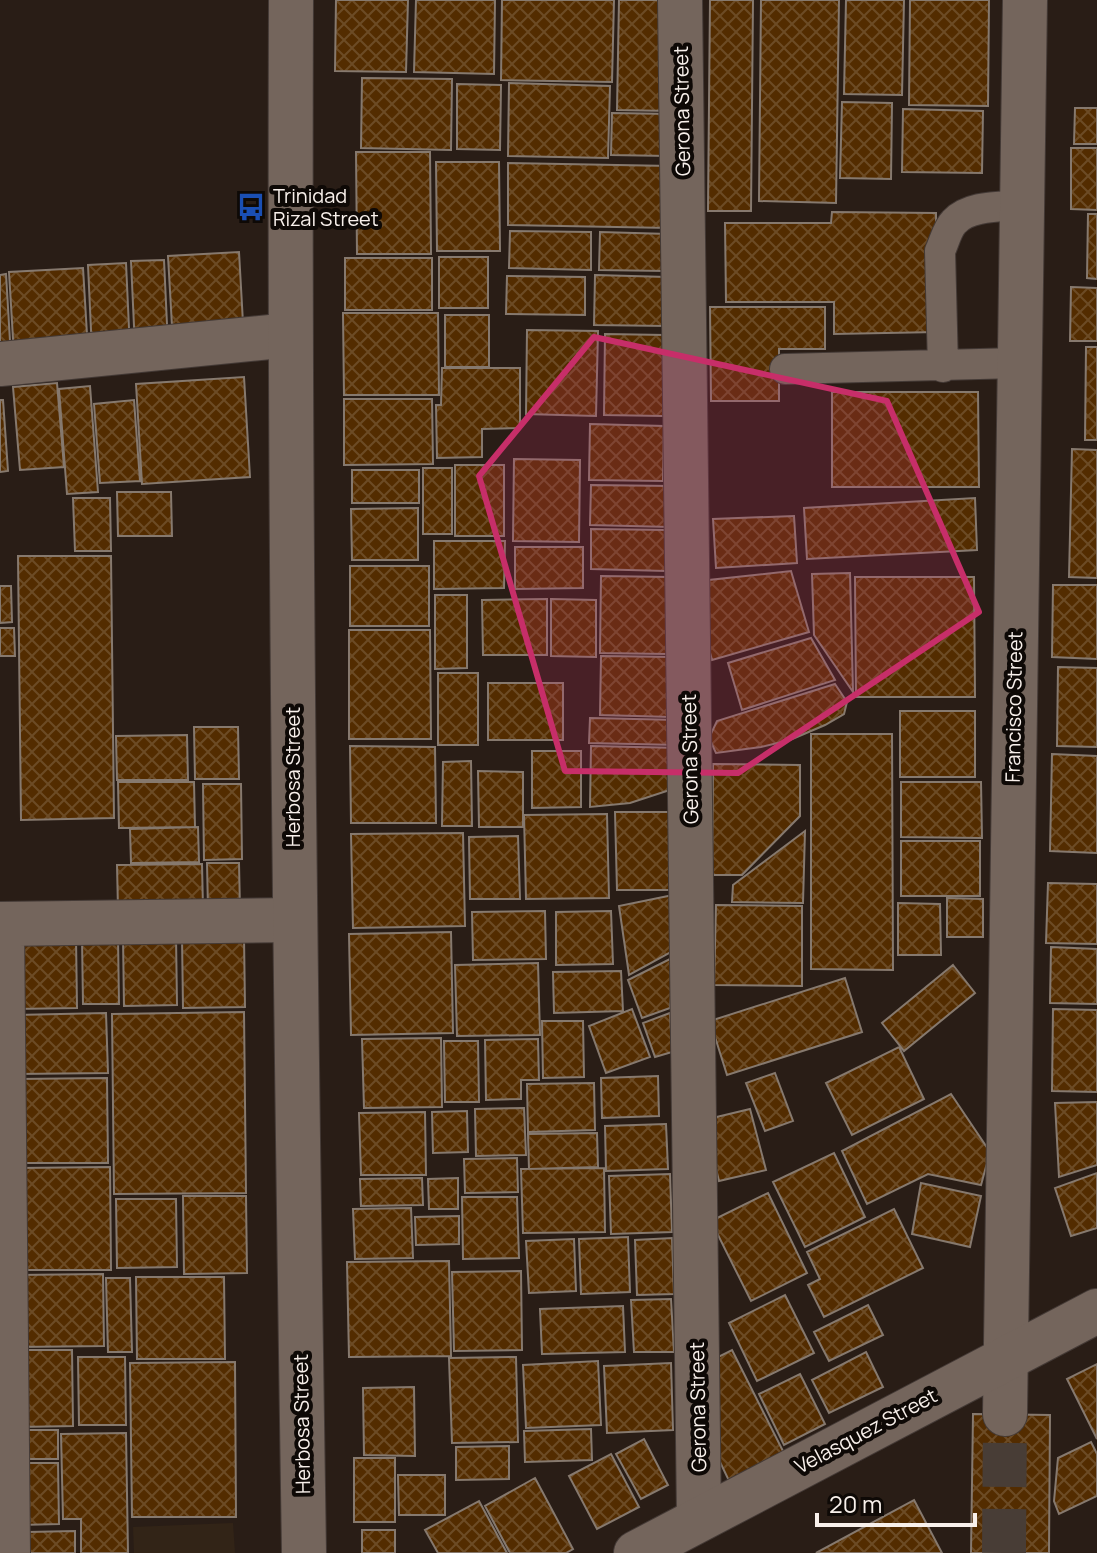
<svg xmlns="http://www.w3.org/2000/svg" width="1097" height="1553" font-family="Manrope,sans-serif">
  <defs>
    <pattern id="building-cross-hatch" width="8" height="8" patternUnits="userSpaceOnUse" patternTransform="scale(2)"><rect width="8" height="8" fill="#532c00"/><path d="M0 0l8 8M0 8l8-8" fill="none" stroke="#6c4b25"/></pattern>
  </defs>
  <rect width="100%" height="100%" fill="#291d16"/>
  <path fill="#322417" d="M233 1523 235 1553H134L133 1527Z"/>
  <path fill="url(#building-cross-hatch)" stroke="#86796e" stroke-width="2" d="M336 0H408L406 72 335 71Z
    M416 0H495L494 74 414 72Z
    M502 0H614L612 82 501 80Z
    M619 0H672L671 111 617 110Z
    M710 0H753L751 211H708Z
    M761 0H839L836 203 759 201Z
    M846 0H904L902 95 844 94Z
    M910 0H989L988 106 909 105Z
    M362 78 452 79 451 150 361 148Z
    M509 83 610 86 608 158 508 156Z
    M457 84 501 85 500 150 457 149Z
    M842 102 892 103 891 179 840 178Z
    M1075 108H1097V144H1074Z
    M903 109 983 111 982 173 902 172Z
    M612 113 670 114 669 156 611 155Z
    M1071 148H1097V210L1071 209Z
    M356 152H430L431 254H357Z
    M436 162H499L500 251H437Z
    M508 163 671 166 670 228 508 225Z
    M832 212 936 213 937 332 834 334V302H726L725 223H831Z
    M1088 214H1097V279L1087 278Z
    M510 231 591 232V270L509 268Z
    M600 232 668 234 666 271 599 270Z
    M239 252 243 323 172 326 168 256Z
    M439 257H488V308H439Z
    M345 258H432V310H345Z
    M164 260 168 346 135 348 131 261Z
    M126 263 130 350 92 352 88 265Z
    M83 268 88 351 14 355 9 272Z
    M6 274 11 358H0V275Z
    M595 275 667 277V326L594 325Z
    M507 276 585 277V315L506 314Z
    M1071 287 1097 288V341H1070Z
    M710 307H825V349H779V401H711Z
    M343 313H438L439 395H344Z
    M445 315H489V367H445Z
    M527 330 598 331 596 416 526 414Z
    M605 334 665 335 663 416 604 415Z
    M1086 347H1097V440H1085Z
    M442 368H520V428L482 429V457L437 458 436 405H441Z
    M244 377 250 477 142 484 136 384Z
    M57 383 64 467 20 470 13 387Z
    M90 386 98 492 67 494 59 389Z
    M832 392H978L979 487H832Z
    M344 399H432L433 464 344 465Z
    M0 400H3L8 471 0 472Z
    M134 400 140 481 100 483 94 404Z
    M590 424 664 426 663 481 589 480Z
    M1072 449 1097 450V578L1069 577Z
    M514 459 580 460 579 542 513 541Z
    M455 465H504V536H455Z
    M423 468H452V534H423Z
    M352 470H419V503H352Z
    M591 485 672 486 671 527 590 525Z
    M117 492H171L172 536H118Z
    M73 498H110L111 551H75Z
    M975 498 977 550 807 559 804 508Z
    M418 508V560H352L351 509Z
    M794 516 797 563 716 568 713 519Z
    M591 529 666 530V571L591 569Z
    M434 541H505L504 588 434 589Z
    M515 547H583V588L515 589Z
    M18 556H111L114 818 21 820Z
    M350 566H429V626H350Z
    M791 571 809 632 712 660 701 619 709 580Z
    M850 573 853 692 814 635 812 574Z
    M601 576 669 577 668 654 600 653Z
    M855 577H974L975 697H856Z
    M1053 585H1097V659L1052 657Z
    M0 586H11L12 622 0 623Z
    M435 595H467V668L435 669Z
    M547 599V655H483L482 600Z
    M551 599 596 600V657L551 656Z
    M0 628H14L15 656H0Z
    M349 630H430L431 739H349Z
    M811 638 835 680 742 710 728 663Z
    M601 656 673 657 672 717 600 715Z
    M1058 667 1097 668V747L1057 746Z
    M438 673H478V745H438Z
    M488 683H563V740H488Z
    M835 684 847 702 844 714 825 725 790 740 761 747 716 753 709 738 717 721Z
    M900 711H975V777H900Z
    M590 718 678 720 679 745 589 743Z
    M194 727H238L239 779H195Z
    M811 734H892L893 970 811 969Z
    M187 735 188 780H117L116 736Z
    M350 746 435 747 436 823H351Z
    M591 746 680 748 679 787 630 803 590 807Z
    M532 751H581V807L532 808Z
    M1052 754 1097 756V853L1050 851Z
    M471 761 472 826H442L443 762Z
    M713 764 800 765V816L742 875H712Z
    M478 771 523 772V827H479Z
    M118 782H194L195 827 119 828Z
    M901 782H981L982 838 901 837Z
    M203 784H241L242 859 204 860Z
    M615 812H672L673 890H617Z
    M607 814 609 898 526 899 524 815Z
    M198 827 199 862 131 863 130 829Z
    M805 831 803 903 732 902 733 885Z
    M463 833 465 926 353 928 351 834Z
    M518 836 520 899H470L469 837Z
    M901 841H980V896H901Z
    M207 863H239L240 909H208Z
    M202 864 203 908 118 909 117 865Z
    M1048 883 1097 884V944L1046 943Z
    M673 895V951L629 975 619 906Z
    M947 898 983 899V937H947Z
    M898 903 940 904 941 955H898Z
    M716 905 802 906V986L714 985Z
    M545 911 546 959 473 960 472 912Z
    M611 911 613 964 556 965V912Z
    M451 932 453 1033 351 1035 349 934Z
    M176 936 177 1005 124 1006 123 937Z
    M76 937 77 1008 13 1009 12 938Z
    M182 937H244L245 1007 183 1008Z
    M82 938H118L119 1004H83Z
    M1051 947 1097 949V1004L1050 1003Z
    M674 957 670 1008 642 1018 628 980Z
    M538 963 540 1035 457 1036 455 965Z
    M953 965 975 993 904 1051 882 1023Z
    M621 971 623 1011 554 1013 553 972Z
    M845 978 862 1032 727 1075 710 1021Z
    M632 1009 650 1057 606 1073 589 1026Z
    M1053 1009 1097 1010V1092L1052 1091Z
    M244 1012 246 1193 114 1194 112 1014Z
    M106 1013 108 1073 16 1074 15 1015Z
    M670 1013 672 1052 655 1057 643 1023Z
    M542 1021H583L584 1077 543 1078Z
    M441 1038 442 1107 364 1108 362 1039Z
    M538 1039 539 1080H521V1099L486 1100 485 1040Z
    M444 1041H478L479 1102H445Z
    M899 1047 924 1099 852 1135 826 1083Z
    M775 1073 793 1121 765 1131 746 1083Z
    M658 1076 659 1116 602 1118 601 1078Z
    M107 1078 108 1163H18L17 1079Z
    M594 1083 595 1130 528 1132 527 1084Z
    M951 1094 990 1152 981 1185 928 1174 867 1204 842 1151Z
    M1097 1102V1165L1059 1177 1055 1103Z
    M524 1108 526 1155 476 1156 475 1109Z
    M750 1109 766 1170 719 1181 704 1120Z
    M467 1111 468 1152 433 1153 432 1112Z
    M425 1112 426 1175H361L359 1113Z
    M666 1124 668 1169 606 1171 605 1126Z
    M597 1133 598 1167 529 1169 528 1134Z
    M834 1153 865 1217 805 1247 773 1182Z
    M517 1158 518 1192 465 1193 464 1159Z
    M110 1167 111 1270H18L17 1168Z
    M604 1168 605 1232 523 1233 521 1169Z
    M1097 1173V1228L1071 1236 1055 1188Z
    M670 1174 672 1232 611 1234 609 1176Z
    M422 1178 423 1205 361 1206 360 1179Z
    M458 1178V1209H429L428 1179Z
    M921 1183 981 1196 970 1247 912 1234Z
    M768 1193 807 1273 751 1301 711 1221Z
    M183 1196H246L247 1273 184 1274Z
    M462 1197H517L519 1258 463 1259Z
    M116 1199H176L177 1267 117 1268Z
    M411 1208 413 1258 355 1259 353 1209Z
    M894 1209 923 1268 824 1317 808 1285 820 1279 807 1252Z
    M459 1216V1244L416 1245 415 1217Z
    M628 1237 630 1292 581 1294 579 1239Z
    M672 1238 674 1294 637 1295 635 1240Z
    M574 1239 576 1291 529 1293 526 1241Z
    M449 1261 451 1356 349 1357 347 1262Z
    M521 1271 522 1350 454 1351 452 1272Z
    M103 1274 104 1346 17 1347 16 1275Z
    M136 1277H224L225 1359H137Z
    M106 1278H130L132 1352H108Z
    M785 1295 814 1353 757 1381 729 1323Z
    M671 1299 674 1352H634L631 1300Z
    M868 1305 883 1335 829 1361 814 1332Z
    M623 1306 625 1352 542 1354 540 1309Z
    M19 1350H72L73 1426 19 1427Z
    M732 1350 787 1459 732 1487 708 1437 704 1364Z
    M866 1352 883 1387 829 1413 812 1380Z
    M78 1357H125L126 1425H79Z
    M516 1357 518 1442 452 1443 449 1358Z
    M598 1361 601 1425 526 1428 523 1365Z
    M235 1362 236 1517H132L130 1363Z
    M671 1363 673 1430 607 1433 604 1366Z
    M1097 1364V1439L1067 1379Z
    M800 1374 825 1424 784 1445 759 1394Z
    M414 1387 415 1456 364 1455 363 1388Z
    M973 1414 1050 1415 1049 1553H971Z
    M591 1429 592 1460 525 1462 524 1431Z
    M20 1430H58V1459H21Z
    M126 1433 128 1553H81V1519H63L61 1434Z
    M644 1439 668 1485 641 1499 616 1454Z
    M1091 1442 1097 1454V1496L1059 1514 1054 1501 1058 1458Z
    M509 1446V1479L456 1480V1447Z
    M611 1454 639 1507 597 1529 569 1476Z
    M354 1458H395V1522H354Z
    M18 1463H58L59 1524 19 1525Z
    M398 1475H445V1515H399Z
    M535 1478 573 1549 566 1553H510L485 1506Z
    M914 1500 942 1553H816Z
    M479 1501 507 1553H438L425 1530Z
    M362 1530H395V1553H362Z
    M75 1531V1553H28V1532Z"/>
  <g fill="none" stroke-linecap="round" stroke-linejoin="round">
    <path stroke="#483d36" stroke-width="44" stroke-dasharray="44 22" stroke-linecap="butt" d="M1004 1553 1005 1414"/>
    <defs>
      <path id="service" d="M943 367 940 251C944 243 947 229 954 222 969 205 1002 207 1022 205
        M785 369 1020 363"/>
      <path id="pedestrian" d="M0 364 290 335
        M0 924 294 920
        M2 924 8 1553"/>
      <path id="minor" d="M291 0C289 518 296 1035 304 1553
        M680 0 699 1519
        M1005 1414 1025 0"/>
      <path id="tertiary" d="M636 1553 1097 1311"/>
    </defs>
    <use href="#service" stroke="#443a36" stroke-width="32"/>
    <use href="#pedestrian" stroke="#443a36" stroke-width="46"/>
    <use href="#minor" stroke="#443a36" stroke-width="46"/>
    <use href="#tertiary" stroke="#443a36" stroke-width="46"/>
    <use href="#service" stroke="#74655c" stroke-width="30"/>
    <use href="#pedestrian" stroke="#74655c" stroke-width="44"/>
    <use href="#minor" stroke="#74655c" stroke-width="44"/>
    <use href="#tertiary" stroke="#74655c" stroke-width="44"/>
  </g>
  <path fill="#c72e69" fill-opacity="0.2" stroke="#c72e69" stroke-width="6" stroke-linejoin="round" d="M594 337 887 401 979 612 738 773 565 771 479 476Z"/>
  <defs>
    <symbol id="bus-bare" viewBox="-9 -9 18 18"><path d="M-5-6H5V4H4V6H2V4H-2V6H-4V4H-5ZM-3.5-4V0h7V-4ZM-3.5 1.2v1.5H-2V1.2ZM2 1.2v1.5H3.5V1.2Z" fill="#1a4fb4" stroke="#0e0906" stroke-width="2.5" paint-order="stroke"/></symbol>
  </defs>
  <g fill-rule="evenodd">
    <use href="#bus-bare" x="231" y="187" width="40" height="40"/>
  </g>
  <g text-anchor="middle" stroke-width="8" stroke-linejoin="round" paint-order="stroke">
    <g font-size="20" fill="#f8f0eb" stroke="#0e0906">
      <text transform="translate(682 111) rotate(-91)" y="7">Gerona Street</text>
      <text transform="translate(1014 707) rotate(-89)" y="7">Francisco Street</text>
      <text transform="translate(690 759) rotate(-91)" y="7">Gerona Street</text>
      <text transform="translate(293 777) rotate(-90)" y="7">Herbosa Street</text>
      <text transform="translate(698 1407) rotate(-91)" y="7">Gerona Street</text>
      <text transform="translate(302 1424) rotate(-91)" y="7">Herbosa Street</text>
      <text transform="translate(866 1431) rotate(-28)" y="7">Velasquez Street</text>
    </g>
    <g font-size="20" fill="#f8f0eb" stroke="#0e0906" text-anchor="start">
      <text x="273" y="203">Trinidad<tspan x="273" dy="23">Rizal Street</tspan></text>
    </g>
  </g>
  <path d="M817 1513v12h158v-12" fill="none" stroke="#f8f0eb" stroke-width="4"/>
  <text x="829" y="1513" font-size="24" fill="#f8f0eb" stroke="#0e0906" stroke-width="6" paint-order="stroke">20 m</text>
</svg>
